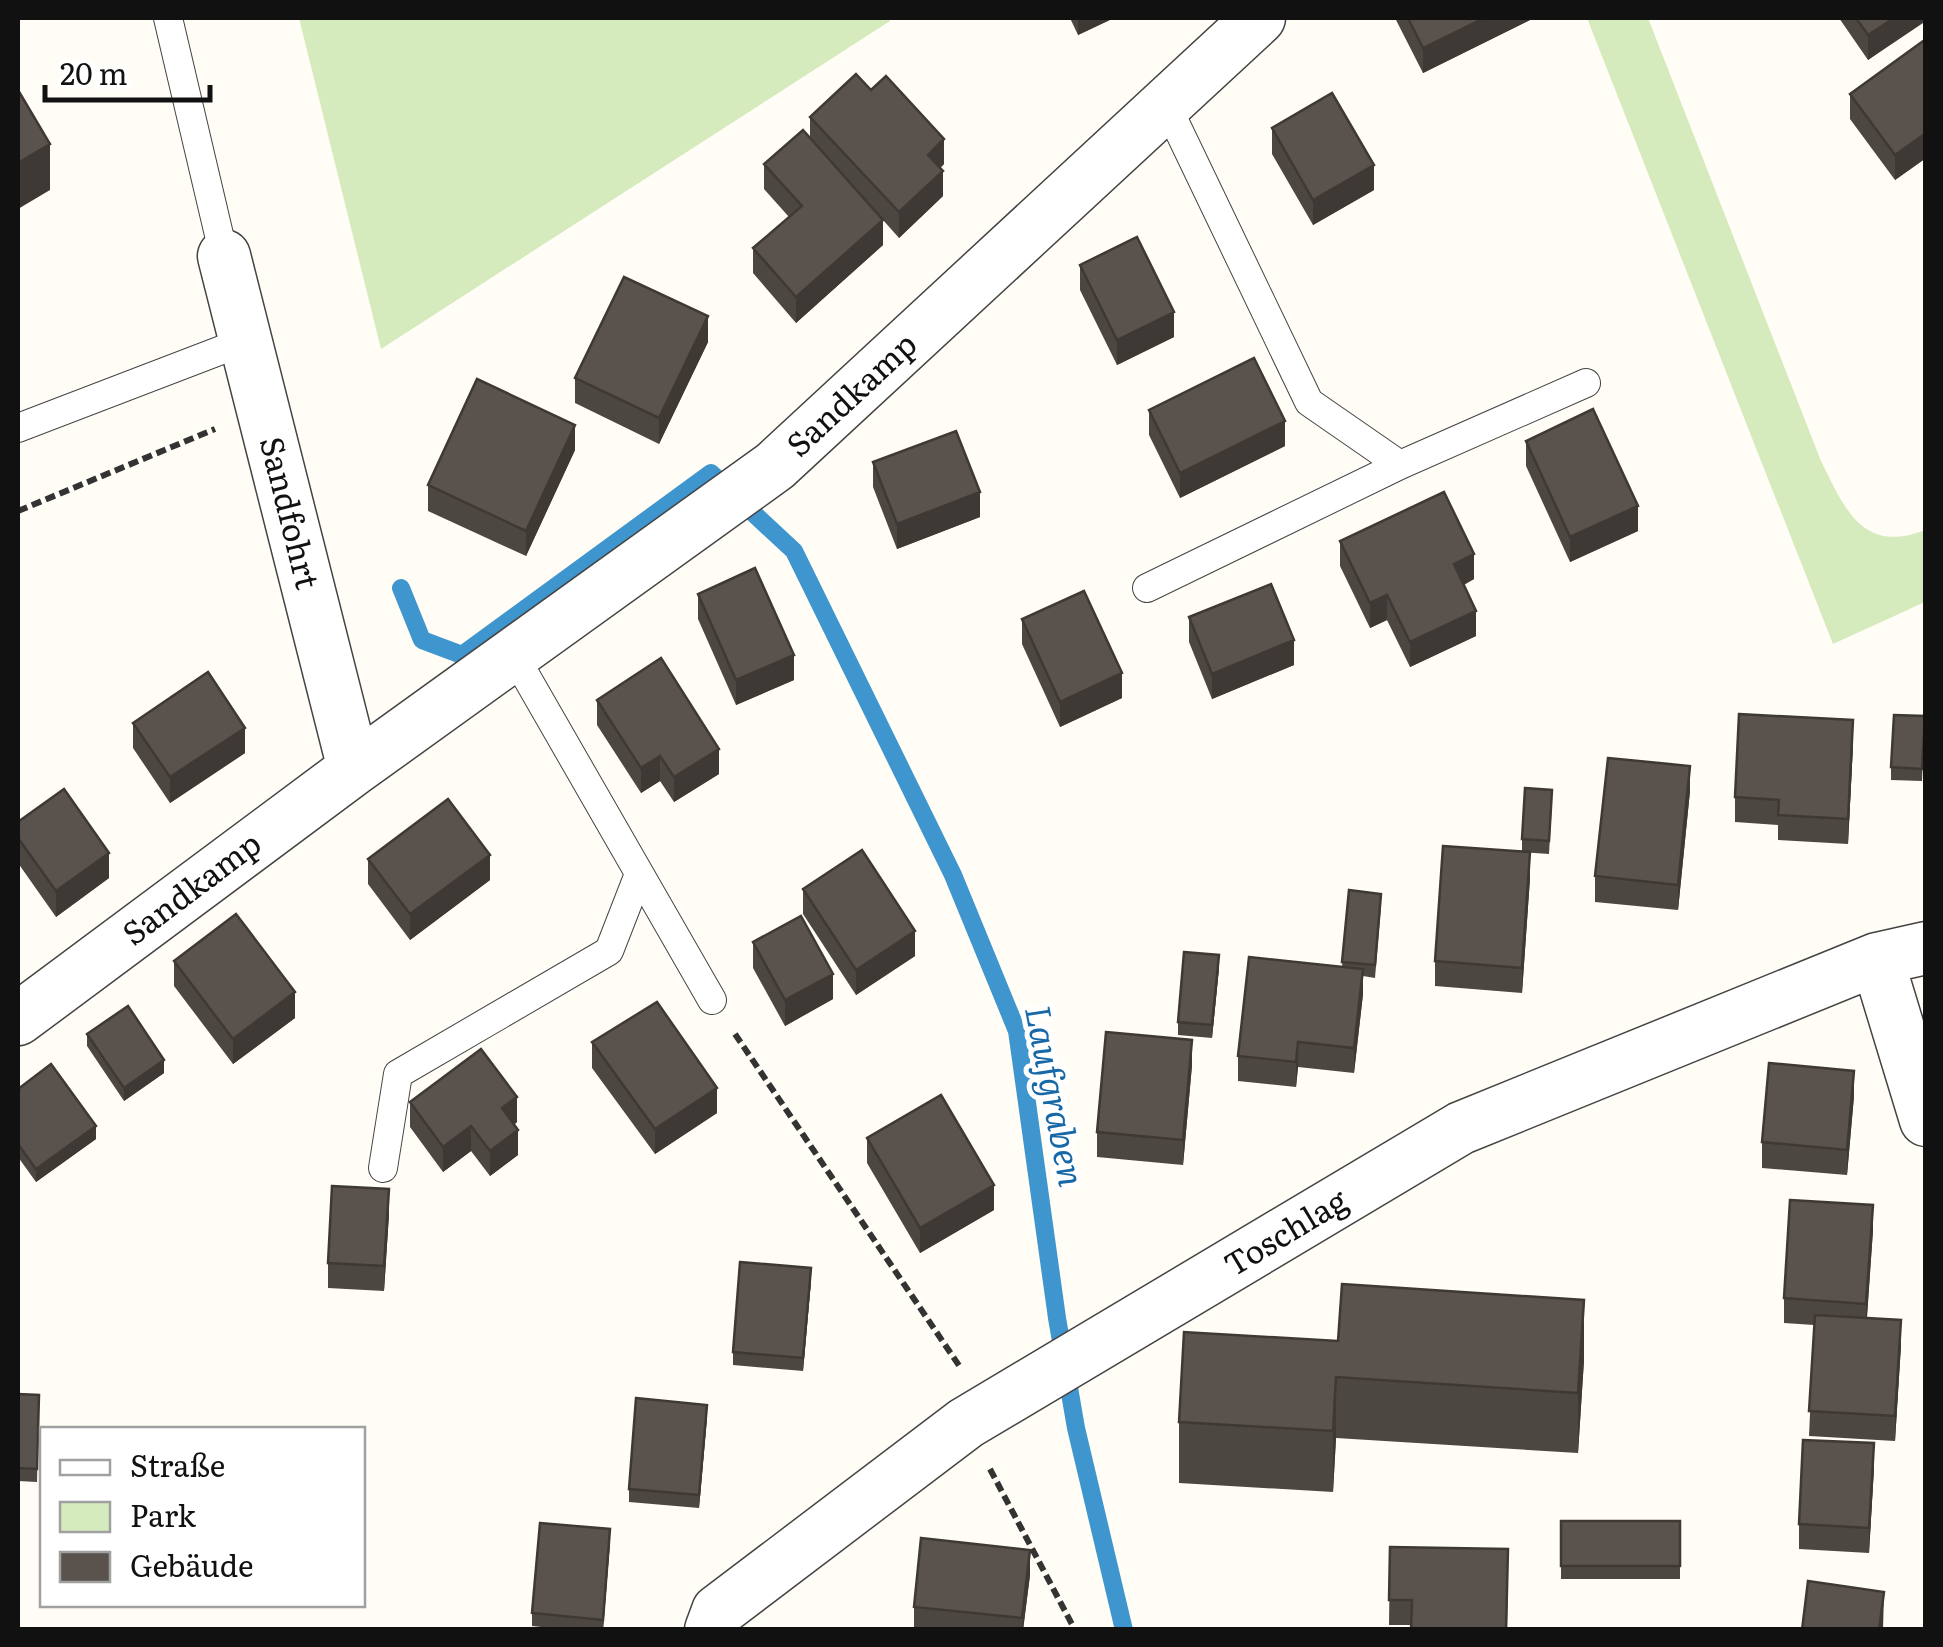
<svg xmlns="http://www.w3.org/2000/svg" width="1943" height="1647" font-family="Literata,serif">
  <rect width="100%" height="100%" fill="#fffdf5"/>
  <path fill="#d5ebbd" d="M299 18H889L890 21 381 349Z
    M1587 18H1648L1821 461C1844 507 1862 555 1925 530V602L1833 644Z"/>
  <g fill="none" stroke-linecap="round" stroke-linejoin="round">
    <path stroke="#3f96cf" stroke-width="18" d="M751 511 794 551 953 875 1017 1031 1057 1318 1076 1428 1124 1630
      M401 588 422 640 462 655 711 473 725 486"/>
    <defs>
      <path id="service" d="M168 18 224 256
        M1166 104 1309 402 1400 465 1586 383
        M18 428 245 341
        M1147 588 1400 465
        M515 657 712 1000
        M383 1168 398 1074 609 951 639 874"/>
      <path id="minor" d="M224 256 354 769
        M1877 959 1926 1120
        M18 1019 354 769 775 466 1259 18
        M711 1630 718 1611 966 1423 1461 1128 1877 959 1926 948"/>
    </defs>
    <use href="#service" stroke="#444" stroke-width="30"/>
    <use href="#minor" stroke="#444" stroke-width="55"/>
    <path stroke="#333" stroke-width="6" stroke-dasharray="10 5" stroke-linecap="butt" d="M18 511 215 429
      M735 1034 960 1367
      M990 1469 1075 1630"/>
    <use href="#service" stroke="#fff" stroke-width="28"/>
    <use href="#minor" stroke="#fff" stroke-width="52"/>
  </g>
  <path fill="#4d4742" d="M1070 18H1114L1078 35Z
    M1395 18H1534L1423 73Z
    M1839 18H1926L1868 60Z
    M1926 39V158L1895 180 1850 119V94Z
    M871 90 944 164 940 168 943 196 899 238 883 220V245L796 323 753 273V248L789 217 764 189V164L810 138V117Z
    M1272 128 1374 190 1313 225 1272 154Z
    M1080 265 1174 337 1117 365 1080 290Z
    M708 342 659 444 575 403V378Z
    M1149 410 1285 446 1180 498 1149 435Z
    M1526 441 1638 531 1570 562 1526 466Z
    M575 450 526 556 428 511V485Z
    M873 462 980 517 897 549 873 487Z
    M1340 541 1474 579 1464 585 1476 636 1410 667 1387 620 1370 628 1340 566Z
    M698 594 794 680 736 705 698 619Z
    M1189 617 1294 665 1212 699 1189 642Z
    M1022 619 1122 698 1060 727 1022 644Z
    M597 700 719 774 674 802 660 781 641 793 597 725Z
    M1925 716 1922 781 1891 780V767Z
    M133 723 245 753 170 803 133 748Z
    M1853 745 1848 844 1778 840V825L1735 822V797Z
    M1690 791 1678 910 1595 902V876Z
    M1552 803 1549 854 1522 852V839Z
    M18 822 109 878 56 917 18 863Z
    M368 859 490 880 410 940 368 884Z
    M1530 878 1522 993 1435 986V961Z
    M803 889 915 956 856 995 803 914Z
    M1349 890 1381 906 1375 978 1363 976V994L1354 1073 1298 1067 1296 1087 1238 1081V1056L1342 967Z
    M753 942 833 999 785 1026 753 968Z
    M174 961 295 1018 233 1064 174 986Z
    M1219 968 1212 1038 1178 1035V1022Z
    M87 1034 164 1073 124 1101 87 1046Z
    M592 1042 717 1113 655 1154 592 1068Z
    M1192 1065 1183 1165 1097 1157V1132Z
    M18 1089 96 1139 36 1182 18 1157Z
    M1854 1096 1847 1175 1762 1168V1142Z
    M410 1102 517 1122 514 1125 518 1155 490 1176 471 1151 443 1172 410 1127Z
    M867 1138 994 1210 920 1253 867 1163Z
    M389 1214 384 1291 328 1288V1263Z
    M1873 1230 1867 1318 1901 1345 1895 1441 1809 1436 1814 1325 1784 1323V1298Z
    M811 1281 803 1371 733 1365V1352Z
    M1184 1332 1584 1360 1578 1453 1336 1438 1333 1492 1179 1483V1422Z
    M18 1394 39 1395 37 1482 18 1481Z
    M707 1417 699 1508 629 1502V1489Z
    M1874 1468 1869 1553 1799 1549V1524Z
    M1561 1521H1680V1579H1561Z
    M610 1542 603 1630H569L532 1626V1613Z
    M1390 1547 1508 1574 1507 1630H1411V1625H1389Z
    M1030 1575 1023 1630H914V1607Z"/>
  <path fill="#3f3936" d="M1078 18H1114L1078 35Z
    M1484 18H1534L1423 73V48Z
    M1894 18H1926V21L1868 60V35Z
    M1926 133V158L1895 180V155Z
    M944 139V164L928 180V155Z
    M50 144V190L18 209V163Z
    M1374 165V190L1313 225V200Z
    M943 171V196L899 238V212Z
    M883 220V245L796 323V297Z
    M1174 312V337L1117 365V340Z
    M708 316V342L659 444V418Z
    M1285 421V446L1180 498V473Z
    M575 425V450L526 556V531Z
    M980 492V517L897 549V524Z
    M1638 506V531L1570 562V537Z
    M1474 554V579L1454 589V564Z
    M1387 595V620L1370 628V603Z
    M1476 611V636L1410 667V642Z
    M1294 640V665L1212 699V674Z
    M794 655V680L736 705V680Z
    M1122 673V698L1060 727V702Z
    M1853 720V745L1848 844V819Z
    M245 728V753L170 803V777Z
    M719 749V774L674 802V777Z
    M660 756V781L641 793V768Z
    M1690 766V791L1678 910V885Z
    M1530 852V878L1522 993V968Z
    M109 853V878L56 917V891Z
    M490 855V880L410 940V914Z
    M915 931V956L856 995V970Z
    M1219 955V968L1212 1038V1025Z
    M1363 969V994L1354 1073V1048Z
    M833 974V999L785 1026V1000Z
    M295 992V1018L233 1064V1039Z
    M1192 1040V1065L1183 1165V1140Z
    M1298 1042V1067L1296 1087V1062Z
    M164 1060V1073L124 1101V1088Z
    M1854 1071V1096L1847 1175V1150Z
    M717 1088V1113L655 1154V1129Z
    M517 1097V1122L502 1133V1108Z
    M96 1126V1139L36 1182V1169Z
    M471 1126V1151L443 1172V1147Z
    M518 1130V1155L490 1176V1151Z
    M994 1185V1210L920 1253V1228Z
    M389 1189V1214L384 1291V1266Z
    M1873 1205V1230L1866 1329V1304Z
    M811 1268V1281L803 1371V1358Z
    M1584 1300V1360L1578 1453V1393Z
    M1901 1320V1345L1895 1441V1416Z
    M1336 1377V1438L1333 1492V1431Z
    M707 1405V1417L699 1508V1495Z
    M1874 1443V1468L1869 1553V1528Z
    M610 1529V1542L603 1630V1620Z
    M1030 1550V1575L1023 1630H1022Z
    M1884 1592 1883 1630H1879Z"/>
  <path fill="#5a524d" stroke="#3f3936" stroke-width="2.5" d="M1408 18H1484L1423 48Z
    M1856 18H1894L1868 35Z
    M1926 39V133L1895 155 1850 94Z
    M856 74 871 90 886 76 944 139 928 155 943 171 899 212 810 117Z
    M18 90 50 144 18 163Z
    M1332 93 1374 165 1313 200 1272 128Z
    M803 130 883 220 796 297 753 248 802 206 764 164Z
    M1137 237 1174 312 1117 340 1080 265Z
    M624 277 708 316 659 418 575 378Z
    M1254 358 1285 421 1180 473 1149 410Z
    M477 379 575 425 526 531 428 485Z
    M1593 409 1638 506 1570 537 1526 441Z
    M956 431 980 492 897 524 873 462Z
    M1444 492 1474 554 1454 564 1476 611 1410 642 1387 595 1370 603 1340 541Z
    M755 568 794 655 736 680 698 594Z
    M1271 584 1294 640 1212 674 1189 617Z
    M1084 591 1122 673 1060 702 1022 619Z
    M661 658 719 749 674 777 660 756 641 768 597 700Z
    M208 672 245 728 170 777 133 723Z
    M1739 714 1853 720 1848 819 1778 815 1779 800 1735 797Z
    M1894 715 1925 716 1922 769 1891 767Z
    M1608 758 1690 766 1678 885 1595 876Z
    M1525 788 1552 790 1549 841 1522 839Z
    M64 789 109 853 56 891 18 838V822Z
    M448 799 490 855 410 914 368 859Z
    M1443 846 1530 852 1522 968 1435 961Z
    M862 850 915 931 856 970 803 889Z
    M1349 890 1381 894 1375 965 1342 962Z
    M236 914 295 992 233 1039 174 961Z
    M801 916 833 974 785 1000 753 942Z
    M1184 952 1219 955 1212 1025 1178 1022Z
    M1249 957 1363 969 1354 1048 1298 1042 1296 1062 1238 1056Z
    M657 1002 717 1088 655 1129 592 1042Z
    M128 1006 164 1060 124 1088 87 1034Z
    M1106 1032 1192 1040 1183 1140 1097 1132Z
    M481 1049 517 1097 502 1108 518 1130 490 1151 471 1126 443 1147 410 1102Z
    M1769 1063 1854 1071 1847 1150 1762 1142Z
    M51 1064 96 1126 36 1169 18 1144V1089Z
    M941 1095 994 1185 920 1228 867 1138Z
    M332 1186 389 1189 384 1266 328 1263Z
    M1790 1200 1873 1205 1866 1304 1784 1298Z
    M740 1262 811 1268 803 1358 733 1352Z
    M1342 1284 1584 1300 1578 1393 1336 1377 1333 1431 1179 1422 1184 1332 1338 1341Z
    M1815 1315 1901 1320 1895 1416 1809 1411Z
    M18 1394 39 1395 37 1469 18 1468Z
    M636 1398 707 1405 699 1495 629 1489Z
    M1803 1440 1874 1443 1869 1528 1799 1524Z
    M1561 1521H1680V1566H1561Z
    M540 1523 610 1529 603 1620 532 1613Z
    M921 1538 1030 1550 1022 1618 914 1607Z
    M1390 1547 1508 1549 1506 1630H1411L1412 1600H1389Z
    M1808 1581 1884 1592 1879 1630H1802Z"/>
  <g text-anchor="middle" stroke-width="10" stroke-linejoin="round" paint-order="stroke">
    <g font-size="32" fill="#111" stroke="#fff">
      <text transform="translate(852 395) rotate(-43)" y="11">Sandkamp</text>
      <text transform="translate(289 513) rotate(76)" y="11">Sandfohrt</text>
      <text transform="translate(192 889) rotate(-37)" y="11">Sandkamp</text>
      <text transform="translate(1286 1233) rotate(-31)" y="11">Toschlag</text>
    </g>
    <g font-size="35" font-style="italic" fill="#1768a6" stroke="#fff">
      <text transform="translate(1054 1096) rotate(79)" y="12">Laufgraben</text>
    </g>
  </g>
  <rect width="1943" height="1647" fill="none" stroke="#111111" stroke-width="40"/>
  <rect x="40" y="1427" width="325" height="180" fill="#ffffff" stroke="#a0a0a0" stroke-width="2.5"/>
  <rect x="60" y="1460" width="50" height="15" fill="#ffffff" stroke="#a0a0a0" stroke-width="2.5"/>
  <text x="130" y="1477" font-size="30" fill="#111111">Straße</text>
  <rect x="60" y="1502" width="50" height="30" fill="#d5ebbd" stroke="#a0a0a0" stroke-width="2.5"/>
  <text x="130" y="1527" font-size="30" fill="#111111">Park</text>
  <rect x="60" y="1552" width="50" height="30" fill="#5a524d" stroke="#a0a0a0" stroke-width="2.5"/>
  <text x="130" y="1577" font-size="30" fill="#111111">Gebäude</text>
  <path d="M45 85v15h165v-15" fill="none" stroke="#111111" stroke-width="5"/>
  <text x="60" y="85" font-size="30" fill="#111111" stroke="#ffffff" stroke-width="8" paint-order="stroke">20 m</text>
</svg>
